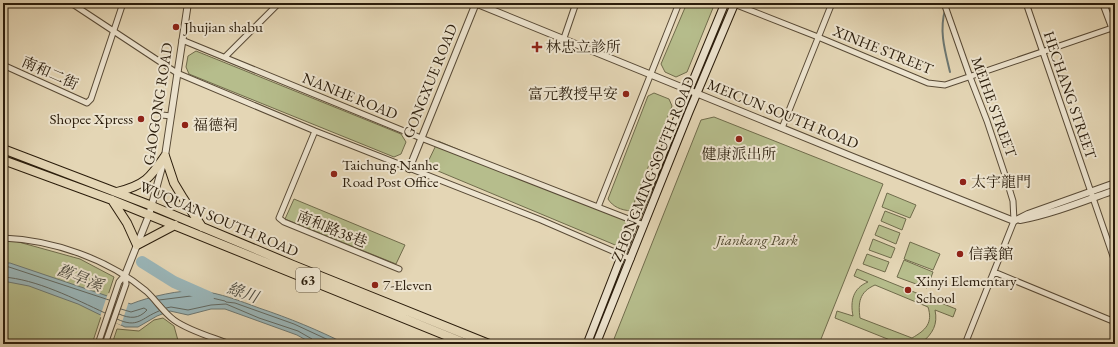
<svg xmlns="http://www.w3.org/2000/svg" width="1118" height="347" font-family="'EB Garamond','Noto Serif TC',serif">
  <rect width="100%" height="100%" fill="#e4d6b5"/>
  <filter id="stains"><feTurbulence type="fractalNoise" baseFrequency=".005" numOctaves="4"/><feColorMatrix values="0 0 0 0 .2 0 0 0 0 .09 0 0 0 0 .02 0 0 0 .5 -.17"/></filter>
  <radialGradient id="worn" r=".72"><stop offset=".6" stop-color="#630" stop-opacity="0"/><stop offset="1" stop-color="#630" stop-opacity=".3"/></radialGradient>
  <path fill="#b6bd8c" stroke="#706c4c" fill-rule="evenodd" d="M687 3H715L687 72 676 77 665 72 661 64Z
    M196 51 401 134 406 142 401 154 394 157 189 74 186 67 188 56Z
    M654 93 669 99 672 106 631 211C621 210 613 207 608 199L648 96Z
    M714 117 883 184 819 344H612L701 120Z
    M438 141 629 221 620 247 426 166Z
    M887 193 916 205 910 218 882 207Z
    M294 199 405 245 396 264 285 219Z
    M885 211 906 219 902 230 881 221Z
    M879 225 900 233 896 244 875 235Z
    M873 239 895 248 891 258 869 250Z
    M3 241H15L80 259 114 277 92 344H3Z
    M910 242 940 254 933 270 904 259Z
    M867 254 889 262 885 272 863 264Z
    M904 260 933 272 927 288 897 277Z
    M857 269 956 309 953 317 935 310C938 324 933 334 921 343L923 344H900L835 318 837 311 853 316C850 301 853 288 868 282L854 276ZM875 285 928 307C933 323 926 330 912 338L860 318C858 303 859 292 875 285Z
    M163 318 174 326 179 344H112L117 329 139 331 154 320Z"/>
  <path fill="#9ab6b9" stroke="#6d7873" d="M3 263H10L131 304C148 297 182 289 200 291 220 293 240 301 259 308 289 318 318 330 346 344H313L297 335 225 309H211L188 315 170 311 157 316 138 327H125L78 304 56 296 29 286 3 281Z"/>
  <path fill="#e4d6b5" d="M108 293 129 301 121 325 100 317Z"/>
  <g fill="none" stroke-linecap="round" stroke-linejoin="round">
    <path stroke="#626962" stroke-width="1" d="M3 266 9 267 109 300
      M3 277C36 279 75 299 105 313
      M159 300 199 295 225 301 226 302 235 303 294 324 337 344
      M166 308 171 307 188 310 211 305 226 304 259 318 298 331 312 339 314 344
      M119 314C130 319 139 319 147 310L144 308 131 312 121 309
      M117 319C138 329 141 318 159 311"/>
    <path stroke="#6d7873" stroke-width="2" d="M945 10C939 31 945 51 950 72"/>
    <path stroke="#9ab6b9" stroke-width="12" d="M142 262 174 282 208 297"/>
    <defs>
      <path id="minor" d="M71 3 177 73 315 131 541 220 631 259
        M944 3 970 77 987 121 1006 178 1013 201 1014 221 965 344
        M1026 3 1115 262
        M734 4 818 37 928 83 945 85 1115 27
        M564 38 576 3
        M182 40 421 138 644 225
        M225 57 279 3
        M3 65 87 103 91 99 123 3
        M162 115 171 116
        M782 128 832 3
        M315 131 279 218 284 222 399 269
        M598 207 679 3
        M3 238C53 240 108 259 146 291 156 300 163 312 174 320 189 331 212 337 230 344
        M994 272 1115 322
        M98 344 119 282 125 275
        M105 344 126 284 125 275"/>
      <path id="tertiary" d="M475 3 853 157 1014 221
        M1103 3 1115 35
        M1114 3 1115 5
        M409 169 476 3
        M1020 220C1052 214 1084 201 1115 190
        M1014 221 1028 214 1115 183
        M125 275 149 215 165 156 188 3"/>
      <path id="secondary" d="M587 344 635 221 725 3
        M596 344 689 112 735 3"/>
      <path id="primary" d="M3 149 152 206 293 265 489 344
        M165 156 174 183 183 198 202 227
        M3 160 112 200 467 344
        M117 192C145 185 150 178 165 156
        M112 200 127 223 137 245 175 225"/>
    </defs>
    <use href="#minor" stroke="#584a36" stroke-width="7"/>
    <use href="#tertiary" stroke="#584a36" stroke-width="8"/>
    <use href="#secondary" stroke="#2a1c0b" stroke-width="9"/>
    <use href="#primary" stroke="#2a1c0b" stroke-width="10"/>
    <use href="#minor" stroke="#ede4cf" stroke-width="5"/>
    <use href="#tertiary" stroke="#ede4cf" stroke-width="6"/>
    <use href="#secondary" stroke="#ede4cf" stroke-width="7"/>
    <use href="#primary" stroke="#e4d6b5" stroke-width="8"/>
  </g>
  <g fill="#8f2418" stroke="#ede4cf" stroke-width="1.5">
    <circle cx="176" cy="27" r="4"/>
    <path d="M535 41h4v4h4v4h-4v4h-4v-4h-4v-4h4z"/>
    <circle cx="626" cy="94" r="4"/>
    <circle cx="141" cy="119" r="4"/>
    <circle cx="185" cy="125" r="4"/>
    <circle cx="739" cy="139" r="4"/>
    <circle cx="334" cy="174" r="4"/>
    <circle cx="963" cy="182" r="4"/>
    <circle cx="960" cy="254" r="4"/>
    <circle cx="375" cy="285" r="4"/>
    <circle cx="908" cy="290" r="4"/>
  </g>
  <g text-anchor="middle" stroke-width="4" stroke-linejoin="round" paint-order="stroke">
    <rect fill="#ede4cf" stroke="#645846" stroke-width="1" x="296" y="268" width="24" height="24" rx="3"/>
    <g font-size="14" font-weight="bold" fill="#2a1c0b">
      <text x="308" y="285">63</text>
    </g>
    <g font-size="15" fill="#2a1c0b" stroke="#ede4cf" text-anchor="start">
      <text x="184" y="32">Jhujian shabu</text>
      <text x="546" y="52">林忠立診所</text>
      <text x="618" y="99" text-anchor="end">富元教授早安</text>
      <text x="133" y="124" text-anchor="end">Shopee Xpress</text>
      <text x="193" y="130">福德祠</text>
      <text x="739" y="159" text-anchor="middle">健康派出所</text>
      <text x="342" y="170">Taichung Nanhe<tspan x="342" dy="17">Road Post Office</tspan></text>
      <text x="971" y="187">太宇龍門</text>
      <text x="968" y="259">信義館</text>
      <text x="916" y="286">Xinyi Elementary<tspan x="916" dy="17">School</tspan></text>
      <text x="383" y="290">7-Eleven</text>
    </g>
    <g font-size="15" fill="#2a1c0b" stroke="#ede4cf">
      <text transform="translate(883 50) rotate(22)" y="5">XINHE STREET</text>
      <text transform="translate(50 73) rotate(24)" y="5">南和二街</text>
      <text transform="translate(430 81) rotate(-68)" y="5">GONGXUE ROAD</text>
      <text transform="translate(1070 95) rotate(71)" y="5">HECHANG STREET</text>
      <text transform="translate(350 96) rotate(22)" y="5">NANHE ROAD</text>
      <text transform="translate(158 104) rotate(-81)" y="5">GAOGONG ROAD</text>
      <text transform="translate(994 107) rotate(70)" y="5">MEIHE STREET</text>
      <text transform="translate(783 114) rotate(22)" y="5">MEICUN SOUTH ROAD</text>
      <text transform="translate(653 169) rotate(-68)" y="5">ZHONGMING SOUTH ROAD</text>
      <text transform="translate(219 219) rotate(23)" y="5">WUQUAN SOUTH ROAD</text>
      <text transform="translate(332 229) rotate(22)" y="5">南和路38巷</text>
    </g>
    <g font-size="15" font-style="italic" fill="#544c32" stroke="#ede4cf">
      <text x="757" y="245">Jiankang Park</text>
    </g>
    <g font-size="16" font-style="italic" fill="#4c4a3f" stroke="#ede4cf">
      <text transform="translate(80 277) rotate(22)" y="6">舊旱溪</text>
      <text transform="translate(243 292) rotate(19)" y="6">綠川</text>
    </g>
  </g>
  <rect width="1118" height="347" fill="none" stroke="#e4d6b5" stroke-width="16"/>
  <rect x="4" y="4" width="1110" height="339" fill="none" stroke="#2a1c0b" stroke-width="2"/>
  <rect x="8" y="8" width="1102" height="331" fill="none" stroke="#2a1c0b"/>
  <rect width="100%" height="100%" filter="url(#stains)"/>
  <rect width="100%" height="100%" fill="url(#worn)"/>
</svg>
